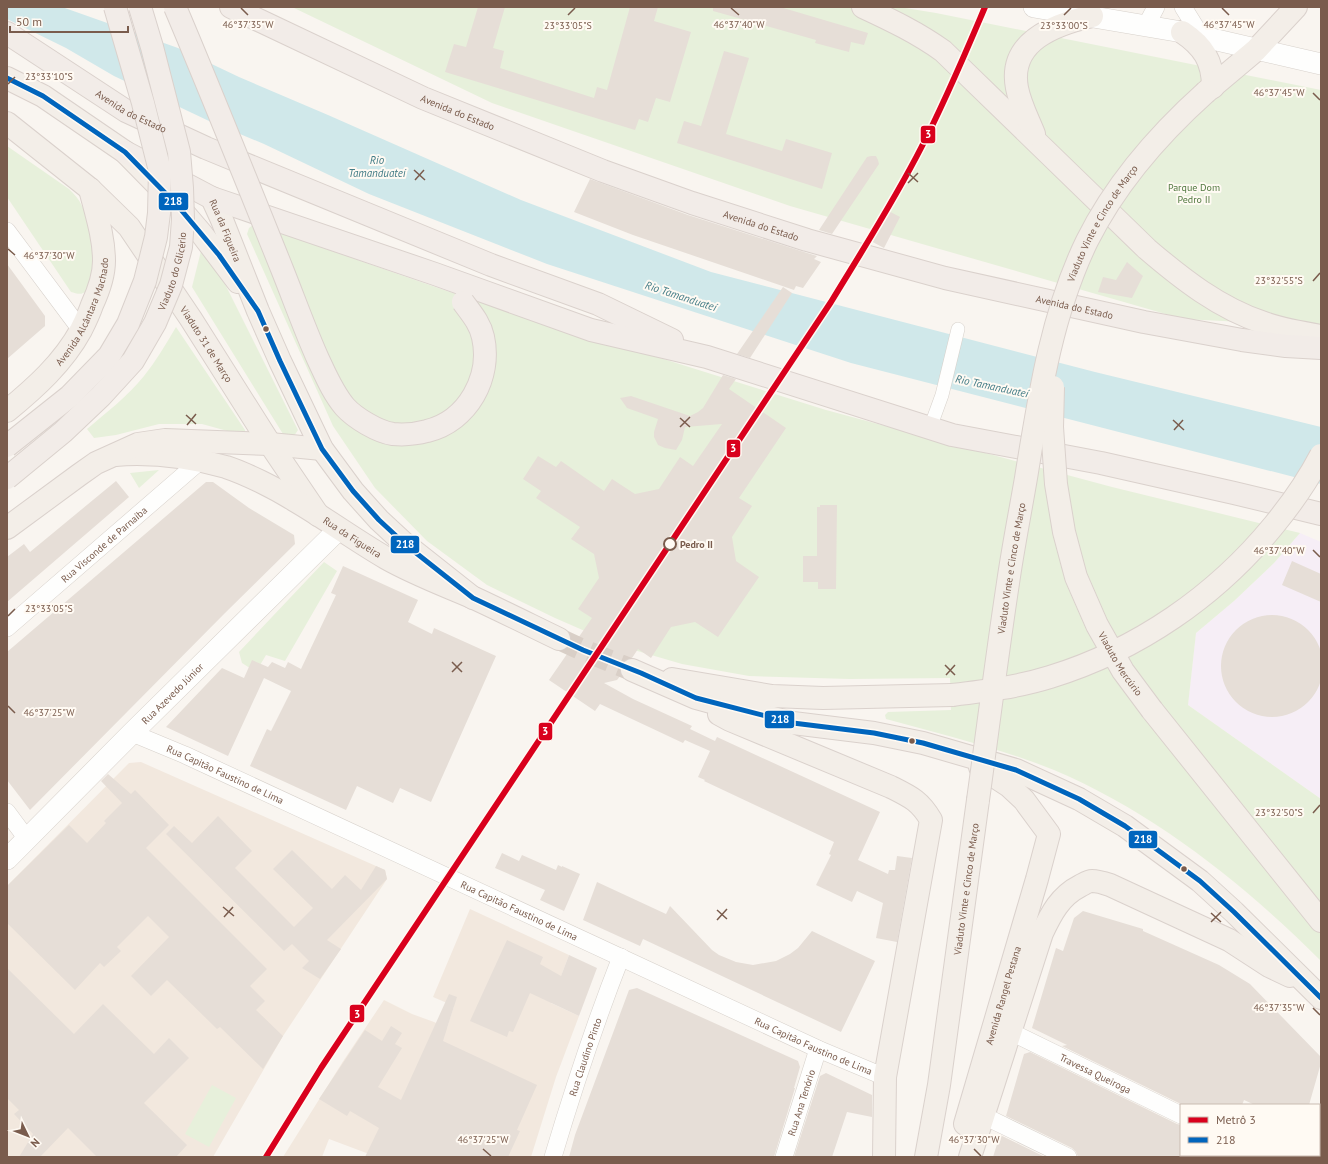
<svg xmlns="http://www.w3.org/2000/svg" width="1328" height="1164" font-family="'PT Sans',sans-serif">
  <rect width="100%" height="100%" fill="#f9f5f0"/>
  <path fill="#f2e8de" d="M141 762 385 870 387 879 283 1036 213 1157H7V886L129 763Z
    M470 909 569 955 551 1003 579 1016 556 1077 531 1157H377L329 1139 322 1157H283L342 1063 384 1000 412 1014 434 1022 447 1028 454 1006 433 997Z"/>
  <path fill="#f6eef6" d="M1300 533 1321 542V799L1188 705 1196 633 1234 601 1274 563Z"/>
  <path fill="#e7f0db" d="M292 7H899L936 13 1321 90V326L1183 319 790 206 492 103Z
    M7 146 69 189C74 194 79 199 82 206 93 228 95 254 92 278 91 283 89 292 83 293 80 295 75 293 71 292L7 197Z
    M254 224 447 291 826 410 1112 487 1300 533 1274 563 1234 601 1196 633 1188 705 1321 799V961C1244 884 1155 813 1054 770 1000 748 943 735 886 719L885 715 888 712 951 710 950 678 850 679 749 676 682 664 617 645 555 618 487 585 427 541 375 488 333 426 247 234 249 228Z
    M202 247 217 268 298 430 294 436 283 434 192 287Z
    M176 327 245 430V433L242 435 202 424H159L116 435 94 438 87 429C107 412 128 396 144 376 156 361 166 344 176 327Z
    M159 470 139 488 130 473Z
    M324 562 337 571 285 661 266 655 256 672 242 663 239 652Z
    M212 1085 236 1098 209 1147 185 1134Z"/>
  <path fill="#d0e8ea" d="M7 7H62L178 48 239 77 328 115 521 200 711 272 1095 372 1321 427V484L851 363 547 264 369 194 264 144 209 121 114 76 66 48 7 19Z"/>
  <path fill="#e6ded7" d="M478 7H505L493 48 504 51 500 68 594 98 597 87 607 90 630 7H658L654 21 691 32 670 102 656 98 648 122 639 119 635 130 445 72 454 44 466 47Z
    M713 7H780L868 33 864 45 851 42 849 52 815 43 816 40 713 11Z
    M724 51 749 58 726 134 782 151 786 139 832 153 822 189 677 143 684 121 701 126Z
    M871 156H876L878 160 879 164 832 234 819 230 867 157Z
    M590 179 688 215 804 252 803 254 804 252 817 256 814 259 821 262 803 288 796 286 794 290 633 235 574 212Z
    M883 208 900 217 884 248 867 239Z
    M1127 262 1143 276 1132 298 1098 292 1103 277 1116 280Z
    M7 264 45 316V326L7 359Z
    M783 287 792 293 750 358 737 354Z
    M723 375 736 379 729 389 786 428 739 498 752 506 732 537 736 561 759 577 718 637 695 622 671 627 651 658 638 649 632 658 625 660 621 665 620 671 621 675 617 680 604 683 633 699 692 726 690 729 715 741 717 737 880 812 858 860 888 874 889 870H895L897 856 912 858 897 942 876 938 883 903 857 891 852 902 816 885 831 855 829 854 834 842 704 781 705 780 698 777 710 751 685 740 683 743 600 704 595 711 549 680 592 618 578 609 599 578 594 554 571 539 580 527 536 498 541 491 523 479 538 456 556 467 561 461 604 491 612 479 635 494 659 489 680 457 693 466 722 424 685 427 682 440 676 450 665 448 658 445 654 437V432L658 419 627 408 620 398 631 396 690 416 698 412 703 408Z
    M116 481 129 497 7 602V557L24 544 30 552Z
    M206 482H213L249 508 294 535 295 544 225 613 30 810 7 780V652Z
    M820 505H837L836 589H818V582H803V556H817V507H820Z
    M1292 561 1321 574V602L1282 585Z
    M343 566 418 600 408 622 432 634 434 628 496 656 431 802 400 788 393 803 357 786 346 810 250 766 267 729 271 731 291 691 264 678 228 756 166 727 222 668 244 678 252 660 268 667 272 662 285 668 288 662 301 669 336 595 331 593Z
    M1221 666a51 51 0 1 1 102 0a51 51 0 1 1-102 0Z
    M108 774 131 794 135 790 169 825 146 848 267 969 250 986 265 1001 256 1010 283 1036 263 1069 220 1027 217 1029 167 980 151 996 131 976 169 937 148 916 117 947 121 951 104 967 100 963 75 990 7 923V886L69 825 87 843 106 823 104 821 122 803 101 781Z
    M218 816 252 851 235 868 294 927 313 908 273 869 292 850 332 889 345 875 361 890 376 866 385 870 387 879 327 940 341 949 320 979 302 968 309 961 292 944 284 951 166 834 174 826 192 843Z
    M502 853 519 861 522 855 556 870 558 865 562 867V866L580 874 564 911 540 900 545 890 495 868Z
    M597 882 666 914 670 906 712 950 719 955 736 962 753 965 776 961 790 954 798 948 812 931 875 961 841 1032 643 939 640 946 583 920Z
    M1083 911 1143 929V931L1219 965 1250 984 1320 1056 1321 1063 1309 1105H1255L1244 1100 1242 1105H1183L1062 1046 1067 1045 1032 1028 1056 948 1063 951 1074 918Z
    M507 940 543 957 540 964 561 976 569 955 597 968 579 1016 530 993 513 1032 509 1031 507 1037 470 1021Z
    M7 968 74 1034 103 1004 154 1054 169 1038 189 1058 144 1103 187 1145 176 1157H97L68 1128 40 1157H19L33 1134 14 1114 19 1110 7 1098Z
    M637 988 798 1061 800 1067 794 1088H795L774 1157H569L575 1135 629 990Z
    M449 994 457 997 443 1041 537 1085 517 1130 520 1131 508 1157H365L379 1128 350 1111 347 1116 319 1099 365 1030 382 1041 391 1026 402 1033 395 1044 402 1048 378 1087 401 1100Z
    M1030 1052 1177 1124 1181 1125V1157H1078L1076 1152 1072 1148 1006 1116 1024 1054Z
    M826 1073 872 1095V1117L847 1112 832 1157H794L820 1076Z
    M1000 1135 1045 1157H993Z"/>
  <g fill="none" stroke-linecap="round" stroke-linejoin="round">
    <path stroke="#d9cfc7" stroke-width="22" stroke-dasharray="22 11" stroke-linecap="butt" d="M559 639 583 650 632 670"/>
    <defs>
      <path id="pedestrian" d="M930 428 942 395 958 329"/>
      <g id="minor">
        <path d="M1183 7 1201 36"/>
        <path d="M1146 26 1156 7"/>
        <path d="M7 231 81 330"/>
        <path id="s1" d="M7 628 200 461"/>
        <path id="s2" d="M132 733 185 755 818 1049 885 1077"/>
        <path d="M7 812 27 839"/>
        <path id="s3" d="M1011 1032 1181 1115"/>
        <path d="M984 1116 1068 1157"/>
        <path d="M1319 1131 1321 1125"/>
        <path d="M1263 1155 1267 1157"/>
        <path id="s4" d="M553 1157C573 1090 595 1023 621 957"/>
        <path id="s5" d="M784 1157 818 1049"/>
        <path d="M1311 1157 1312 1155"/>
      </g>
      <g id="tertiary">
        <path d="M1034 7 1182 32 1321 64"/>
        <path id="s6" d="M7 859 132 733 339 529"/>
      </g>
      <g id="primary">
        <path d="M863 7C891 20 918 33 943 51L1147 249C1182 279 1219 308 1264 323 1281 329 1303 333 1321 336"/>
        <path d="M1182 32C1203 46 1213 61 1213 87"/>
        <path d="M7 78 43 96 125 152 177 205 201 233 238 282"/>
        <path d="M1206 92 1256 50 1296 7"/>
        <path id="s7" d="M7 123 90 189 129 227 191 319 270 444 318 515"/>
        <path d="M1034 134C1028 119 1020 104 1017 88 1008 41 1056 24 1092 16"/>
        <path id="s8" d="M212 198 222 220 258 311 280 361 322 449 353 491 379 520 406 545 473 598"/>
        <path id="s9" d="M7 411C35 388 63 363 81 330 85 322 89 314 92 305 98 292 104 275 104 261 104 237 96 213 90 189"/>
        <path id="s10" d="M115 455C152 452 190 457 226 467 247 474 275 488 294 500 325 518 355 540 386 558 414 574 444 585 474 598 502 611 530 625 559 639"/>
        <path d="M7 528 79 475 96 463 138 444 165 440 270 444 322 449"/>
        <path d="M632 670 696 698 736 709 793 723 874 733 923 743 1016 770 1079 799 1125 826 1200 881 1234 912 1321 998"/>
        <path d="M672 679 772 696 823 698 952 695"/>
        <path d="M1152 710 1321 921"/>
        <path d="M719 714 730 720 891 787C911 797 920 801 931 820L885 1077 884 1157"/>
        <path id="s11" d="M965 1124 1037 879 1049 834 1024 800 1009 786 980 767"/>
        <path id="s12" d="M926 1157 939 1085 978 800"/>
        <path d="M970 1157 1042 933C1051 914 1060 896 1080 886 1084 884 1088 881 1092 881 1098 881 1104 883 1110 885L1229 940 1269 966 1290 976"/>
      </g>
      <g id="trunk">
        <path id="s13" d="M231 7 423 98 603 171 692 203 807 240 945 278 1144 322 1242 340 1286 346 1321 348"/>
        <path id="s14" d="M7 33 126 111 152 123 206 148 491 265 598 304 672 340"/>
        <path d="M125 152 212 198 435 274 591 330 707 357 952 435 1101 463 1234 493 1321 514"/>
      </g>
    </defs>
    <use href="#pedestrian" stroke="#d7d1cb" stroke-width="14"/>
    <use href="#minor" stroke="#d7d1cb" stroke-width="18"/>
    <use href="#tertiary" stroke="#d7d1cb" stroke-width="22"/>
    <use href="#primary" stroke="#dad1cc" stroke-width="24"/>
    <use href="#trunk" stroke="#dad1cc" stroke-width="24"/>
    <use href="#pedestrian" stroke="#fefefd" stroke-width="13"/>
    <use href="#minor" stroke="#fefefd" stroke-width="17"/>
    <use href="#tertiary" stroke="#fefefd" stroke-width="21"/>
    <use href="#primary" stroke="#f3eee8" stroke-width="22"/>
    <use href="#trunk" stroke="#f2ece8" stroke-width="22"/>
    <defs>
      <g id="primary-bridge">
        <path id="s15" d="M1053 387 1052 427 1056 484 1064 532 1076 577 1097 625 1123 671 1152 710"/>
        <path d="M952 695C985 691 1018 687 1050 677 1138 650 1216 596 1274 525 1292 503 1308 480 1321 455"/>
        <path id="s16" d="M978 800C988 728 997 655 1008 583 1013 548 1020 513 1026 478 1039 398 1051 315 1087 241 1116 183 1158 135 1206 92"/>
      </g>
      <g id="trunk-bridge">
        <path d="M175 7C212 94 247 182 282 269 294 299 305 330 318 359 326 376 333 393 345 407 355 418 378 432 393 434 404 435 416 434 427 431 468 421 492 377 483 337 480 323 471 313 463 302"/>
        <path d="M7 446 70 396 109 356 128 324 145 281 156 237 159 213 160 171 143 103 115 7"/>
        <path id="s17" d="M7 478 63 432 101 396 133 361 155 323 171 285 181 247 183 219 182 188 179 152 152 47 140 7"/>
      </g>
    </defs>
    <use href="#primary-bridge" stroke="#dad1cc" stroke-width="24" stroke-linecap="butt"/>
    <use href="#trunk-bridge" stroke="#dad1cc" stroke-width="24" stroke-linecap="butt"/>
    <use href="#primary-bridge" stroke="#f3eee8" stroke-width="22"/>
    <use href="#trunk-bridge" stroke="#f2ece8" stroke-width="22"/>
    <defs>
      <path id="bus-1" d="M7 78 43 96 125 152 177 205 219 255 258 311 280 361 322 449 353 491 379 520 406 545 473 598 583 650 641 673 696 698 793 723 874 733 923 743 1016 770 1079 799 1125 826 1200 881 1234 912 1321 998"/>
    </defs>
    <use href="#bus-1" stroke="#fffaf3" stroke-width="8"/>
    <use href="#bus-1" stroke="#0065bd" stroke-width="5"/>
    <defs>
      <path id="metro-1" d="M266 1157 321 1068 831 302C862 251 894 201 921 148 945 102 965 54 985 7"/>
    </defs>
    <use href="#metro-1" stroke="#fffaf3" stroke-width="9"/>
    <use href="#metro-1" stroke="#d9001c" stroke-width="6"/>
  </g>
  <path fill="none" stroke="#7a5c4d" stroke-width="1.5" d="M241 8 248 15M731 8 739 15M1222 8 1229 15M568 15 575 8M1064 15 1071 8M8 84 15 77M1313 93 1320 100M414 170 425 180M908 173 918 182M415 180 424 170M908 183 918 173M8 249 15 255M1313 281 1320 273M186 415 196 424M680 418 690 427M1173 420 1184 430M187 425 196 414M680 427 690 417M1174 430 1183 420M1313 550 1320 557M8 616 15 609M452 662 462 672M945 665 955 675M452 672 462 662M946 675 955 665M8 706 15 713M1313 813 1320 805M223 907 234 916M717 910 727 919M1211 913 1221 922M224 917 233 907M717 920 727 909M1211 922 1221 912M1313 1008 1320 1015M483 1149 491 1156M974 1149 981 1156"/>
  <g fill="#7a5c4d" stroke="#fffaf3" stroke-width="1.5">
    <circle cx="266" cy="329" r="3.5"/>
    <circle cx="912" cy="741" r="3.5"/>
    <circle cx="1184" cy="869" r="3.5"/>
  </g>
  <circle fill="#fffaf3" stroke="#7a5c4d" stroke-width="2" cx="670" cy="544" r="6"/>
  <g text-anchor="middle" stroke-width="4" stroke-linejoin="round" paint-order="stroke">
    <g font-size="10" fill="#7a5c4d" stroke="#fffaf3">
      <text dy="4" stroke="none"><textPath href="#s14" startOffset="147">Avenida do Estado</textPath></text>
      <text dy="4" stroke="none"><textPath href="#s13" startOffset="250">Avenida do Estado</textPath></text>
      <text dy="4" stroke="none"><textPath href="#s16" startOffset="594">Viaduto Vinte e Cinco de Março</textPath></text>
      <text dy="4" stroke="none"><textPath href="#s13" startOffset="574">Avenida do Estado</textPath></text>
      <text dy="4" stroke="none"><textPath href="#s8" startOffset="35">Rua da Figueira</textPath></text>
      <text dy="4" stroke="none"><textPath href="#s17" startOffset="271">Viaduto do Glicério</textPath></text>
      <text dy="4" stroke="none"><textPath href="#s13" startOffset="898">Avenida do Estado</textPath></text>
      <text dy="4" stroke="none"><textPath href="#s9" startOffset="128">Avenida Alcântara Machado</textPath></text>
      <text dy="4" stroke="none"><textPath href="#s7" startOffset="301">Viaduto 31 de Março</textPath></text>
      <text dy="4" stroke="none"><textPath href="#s10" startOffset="257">Rua da Figueira</textPath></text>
      <text dy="4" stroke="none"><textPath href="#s1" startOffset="128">Rua Visconde de Parnaíba</textPath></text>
      <text dy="4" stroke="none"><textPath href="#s16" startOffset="234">Viaduto Vinte e Cinco de Março</textPath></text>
      <text dy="4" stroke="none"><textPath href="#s15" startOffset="290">Viaduto Mercúrio</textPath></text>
      <text dy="4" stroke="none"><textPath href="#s6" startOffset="234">Rua Azevedo Júnior</textPath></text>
      <text dy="4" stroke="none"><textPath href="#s2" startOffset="102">Rua Capitão Faustino de Lima</textPath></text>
      <text dy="4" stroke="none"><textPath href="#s12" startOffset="271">Viaduto Vinte e Cinco de Março</textPath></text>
      <text dy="4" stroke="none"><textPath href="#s2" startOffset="426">Rua Capitão Faustino de Lima</textPath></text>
      <text dy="4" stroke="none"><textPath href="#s11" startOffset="134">Avenida Rangel Pestana</textPath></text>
      <text dy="4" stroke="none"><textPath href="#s2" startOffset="750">Rua Capitão Faustino de Lima</textPath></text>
      <text dy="4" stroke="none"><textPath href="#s4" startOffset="105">Rua Claudino Pinto</textPath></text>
      <text dy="4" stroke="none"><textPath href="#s3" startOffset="94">Travessa Queiroga</textPath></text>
      <text dy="4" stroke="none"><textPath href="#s5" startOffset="57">Rua Ana Tenório</textPath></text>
    </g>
    <g font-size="10" fill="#537a41" stroke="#fffaf3">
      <text x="1194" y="191">Parque Dom<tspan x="1194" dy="12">Pedro II</tspan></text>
    </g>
    <g font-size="10" font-weight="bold" fill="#7a5c4d" stroke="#fffaf3" text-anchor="start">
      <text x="680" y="548">Pedro II</text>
    </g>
    <g font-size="11" font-style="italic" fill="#437c86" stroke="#fffaf3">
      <text x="377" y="164">Rio<tspan x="377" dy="13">Tamanduateí</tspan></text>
      <text transform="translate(681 296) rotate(18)" y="4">Rio Tamanduateí</text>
      <text transform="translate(992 386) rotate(12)" y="4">Rio Tamanduateí</text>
    </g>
  </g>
  <g font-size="10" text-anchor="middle" fill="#7a5c4d" stroke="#fffaf3" stroke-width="4" stroke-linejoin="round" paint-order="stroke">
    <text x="248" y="28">46°37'35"W</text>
    <text x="739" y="28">46°37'40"W</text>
    <text x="1229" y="28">46°37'45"W</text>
    <text x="568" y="29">23°33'05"S</text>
    <text x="1064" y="29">23°33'00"S</text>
    <text x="49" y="80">23°33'10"S</text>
    <text x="1279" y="96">46°37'45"W</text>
    <text x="49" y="259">46°37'30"W</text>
    <text x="1279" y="284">23°32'55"S</text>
    <text x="1279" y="554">46°37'40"W</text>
    <text x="49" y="612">23°33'05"S</text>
    <text x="49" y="716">46°37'25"W</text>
    <text x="1279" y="816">23°32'50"S</text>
    <text x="1279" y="1011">46°37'35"W</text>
    <text x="483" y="1143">46°37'25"W</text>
    <text x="974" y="1143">46°37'30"W</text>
  </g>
  <g stroke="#fffaf3" stroke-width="1.5">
    <rect x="920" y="125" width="16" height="19" rx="4" fill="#d9001c"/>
    <rect x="158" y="192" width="31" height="19" rx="4" fill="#0065bd"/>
    <rect x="726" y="439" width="15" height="19" rx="4" fill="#d9001c"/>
    <rect x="390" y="535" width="30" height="19" rx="4" fill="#0065bd"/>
    <rect x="764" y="710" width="31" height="19" rx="4" fill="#0065bd"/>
    <rect x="538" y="722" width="15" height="19" rx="4" fill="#d9001c"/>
    <rect x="1128" y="830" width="30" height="19" rx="4" fill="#0065bd"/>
    <rect x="349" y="1004" width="16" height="19" rx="4" fill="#d9001c"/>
  </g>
  <g font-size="11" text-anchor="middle" font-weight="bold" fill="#fff">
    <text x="928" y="138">3</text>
    <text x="173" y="205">218</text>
    <text x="733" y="452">3</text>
    <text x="405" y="548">218</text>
    <text x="780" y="723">218</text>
    <text x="545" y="735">3</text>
    <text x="1143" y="843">218</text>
    <text x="357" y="1018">3</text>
  </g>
  <rect width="1328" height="1164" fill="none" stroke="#7a5c4d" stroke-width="16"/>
  <rect x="1180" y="1104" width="140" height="52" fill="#fffaf3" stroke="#cabbb1"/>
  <rect x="1188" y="1117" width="20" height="6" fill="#d9001c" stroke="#cabbb1"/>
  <text x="1216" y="1124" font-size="12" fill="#7a5c4d">Metrô 3</text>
  <rect x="1188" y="1137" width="20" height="6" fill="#0065bd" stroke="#cabbb1"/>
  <text x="1216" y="1144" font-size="12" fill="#7a5c4d">218</text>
  <g transform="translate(28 1136) rotate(133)" stroke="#fffaf3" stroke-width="3" paint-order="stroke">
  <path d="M0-3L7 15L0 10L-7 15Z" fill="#7a5c4d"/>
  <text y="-6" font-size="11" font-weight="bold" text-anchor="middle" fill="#7a5c4d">N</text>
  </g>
  <path d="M10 26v6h118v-6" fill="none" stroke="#7a5c4d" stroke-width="2"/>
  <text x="16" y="26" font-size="12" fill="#7a5c4d" stroke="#fffaf3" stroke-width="3" paint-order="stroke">50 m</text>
</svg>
